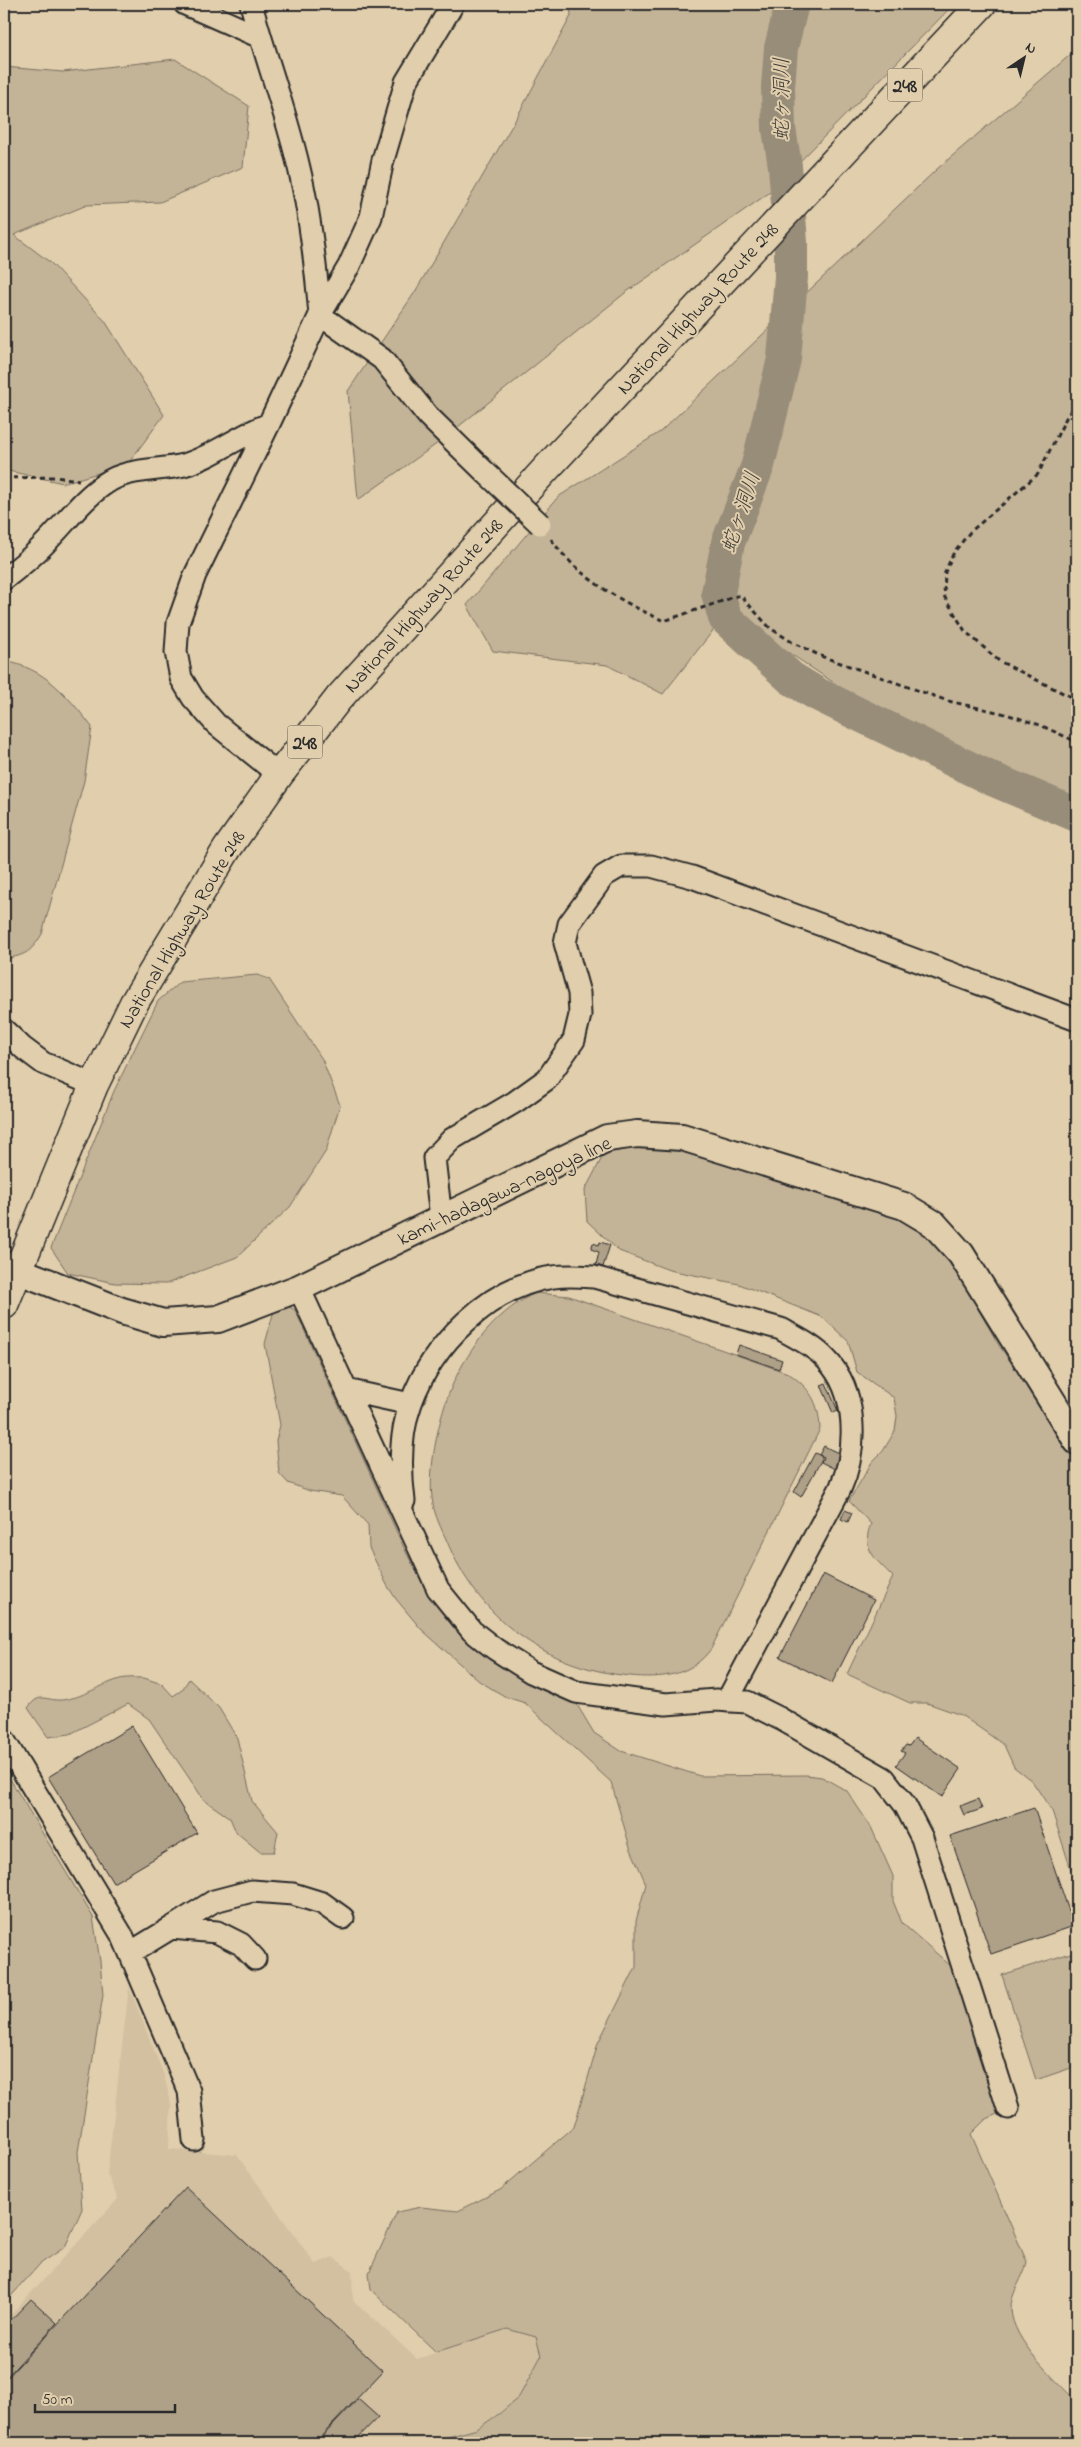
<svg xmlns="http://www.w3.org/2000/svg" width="1081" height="2447" font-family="'Indie Flower','Klee One',sans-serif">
  <rect width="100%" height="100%" fill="#e1ceac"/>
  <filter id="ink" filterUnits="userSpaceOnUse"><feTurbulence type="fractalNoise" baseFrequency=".02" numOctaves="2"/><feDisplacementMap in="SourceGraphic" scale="10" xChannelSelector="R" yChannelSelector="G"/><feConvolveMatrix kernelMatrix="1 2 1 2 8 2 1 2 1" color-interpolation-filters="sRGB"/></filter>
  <g filter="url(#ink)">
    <path fill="#d2c0a1" d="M129 1987 164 2075 171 2104 169 2149 237 2155 315 2264 333 2257 352 2271 353 2300 417 2359 507 2329 536 2337 541 2356 519 2397 477 2429 426 2443H4V2322L118 2199 107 2174Z"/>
    <path fill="#c3b397" stroke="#776f61" d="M570 4H954L769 193 625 293 438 443 358 500 348 391 415 292 517 117 571 16Z
      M1077 49V801L1026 781 930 734 878 712 783 649 719 623 663 694 607 665 493 651 467 605 558 497 660 432 937 169Z
      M175 59 249 106 243 167 160 202 87 205 14 235 51 263 105 321 164 415 127 465 63 483 4 470V67L63 72Z
      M4 661C45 668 67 695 92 727L84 781 42 934C31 952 26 955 5 959Z
      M257 975 269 979 322 1059 340 1105 326 1151 290 1207 237 1257 166 1284 115 1283 68 1273 51 1248 114 1091 158 1001 180 982Z
      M650 1145 678 1149 900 1219 933 1240 947 1255 1000 1347 1041 1403 1077 1460V1888L1052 1811 1032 1781 1014 1767 1004 1745 961 1715 927 1703H910L847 1674 893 1577C877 1560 860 1549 871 1524L849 1501 872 1462 883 1451 895 1431 897 1416 894 1398 857 1372 848 1341 822 1317 739 1284 669 1270 619 1251 587 1221 585 1190 604 1154Z
      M536 1293 569 1296 788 1373C810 1388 819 1402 820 1429L711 1649C691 1676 661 1679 630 1676 545 1668 478 1618 446 1539 441 1528 435 1516 433 1504 426 1470 441 1406 457 1375 474 1342 501 1308 536 1293Z
      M280 1302 295 1310 405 1550 428 1594 461 1632 522 1679 576 1703 594 1733 621 1751 700 1776 806 1775 822 1777 847 1791 871 1827 893 1876V1901L902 1923 952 1967 999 2113 985 2120 971 2134 1027 2262C1024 2277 1010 2294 1011 2309 1012 2341 1056 2380 1077 2402V2443H426L477 2429 500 2413 519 2397 541 2356 536 2337 507 2329 436 2352 371 2290 369 2273 397 2212 421 2207 458 2211 500 2190 574 2127 598 2043 636 1967V1921L646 1884 630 1847 611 1782 525 1703 506 1697 479 1681 421 1629 396 1599 387 1585 369 1548 368 1525 342 1496 310 1491 288 1483 279 1473 276 1441 280 1425 265 1344 273 1314Z
      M144 1678 162 1684 173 1696 182 1690 189 1679 219 1708 237 1738 252 1801 278 1832 274 1852H260L236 1832 230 1818 204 1800 149 1719 128 1704 70 1734 48 1737 28 1708C40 1691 45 1701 62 1700 82 1698 98 1686 117 1680 124 1677 135 1678 144 1678Z
      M4 1769 93 1917 100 1961 103 1995 78 2152 82 2209 65 2247 40 2264 4 2304Z
      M1077 1951V2066L1036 2080 1002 1975Z"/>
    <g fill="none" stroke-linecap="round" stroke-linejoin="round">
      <path stroke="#988d79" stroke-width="34" d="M792 4 781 48 778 87 779 129 785 166 791 242V277L784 359 758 465 728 543 718 593 725 618 791 678 817 694 990 778 1077 815"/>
    </g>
    <path fill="#afa088" stroke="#2b2b2b" d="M600 1242 610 1245 603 1267 596 1265 599 1252 591 1249 593 1243 599 1245Z
      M739 1345 782 1360 779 1369 736 1354Z
      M826 1383 838 1411 833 1413 821 1385Z
      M824 1446 842 1455 835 1469 821 1462 823 1457 819 1455Z
      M815 1453 823 1457 801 1497 794 1492Z
      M845 1510 852 1513 848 1522 841 1519Z
      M823 1574 874 1600 832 1683 780 1657Z
      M132 1726 197 1833 113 1883 48 1777Z
      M915 1738 961 1769 942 1797 896 1765 905 1753 901 1751 906 1745 909 1746Z
      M978 1799 982 1809 964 1815 960 1806Z
      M1034 1808 1074 1926 991 1954 950 1836Z
      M186 2187 383 2371 315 2443H4V2381Z
      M31 2299 57 2323 4 2380V2327Z
      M358 2399 378 2417 353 2443H316Z"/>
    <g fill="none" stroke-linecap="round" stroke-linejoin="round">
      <defs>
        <path id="minor" d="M185 4 260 37
          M251 4C266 59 286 112 299 168 310 213 316 269 320 315L382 359 428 416 485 472
          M4 579C21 566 38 552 52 536 70 517 85 497 106 483 128 468 159 471 184 465 215 456 239 435 269 424
          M279 775 216 724 193 698 181 678 176 652 178 623 195 575 269 424 320 315 349 266 371 217 383 160 406 82 453 4
          M4 1030 23 1048 43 1063 94 1085
          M441 1218 434 1158 452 1139 515 1102 547 1079 574 1040 580 1015 579 993 565 943 569 924 604 876 621 866H651L692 877 1077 1020
          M299 1288 438 1589 472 1631 495 1649 531 1672 576 1692 666 1704 716 1700 747 1702 781 1719 884 1778 905 1805 922 1838 1008 2108
          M346 1390 410 1404
          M404 1501C400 1469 399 1435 411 1403 432 1345 489 1286 553 1277 567 1275 580 1276 594 1277L781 1329C797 1338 814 1346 826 1359 858 1392 858 1449 840 1489L727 1701
          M4 1740 123 1937 189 2091 194 2140
          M171 1928 214 1901 252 1891 293 1894 322 1903 343 1918
          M130 1953 171 1928 217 1932 241 1944 255 1959"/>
        <path id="major" d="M4 1265 122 1311 163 1323 218 1319 299 1288 607 1138 637 1134 682 1137 904 1206 934 1224 961 1254 1077 1441"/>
        <path id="highway" d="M4 1305 94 1085 134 1003 227 849 279 775 339 698 544 471 982 4"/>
      </defs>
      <use href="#minor" stroke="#2b2b2b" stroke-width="25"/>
      <use href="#major" stroke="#2b2b2b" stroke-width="30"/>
      <use href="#highway" stroke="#2b2b2b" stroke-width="31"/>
      <path stroke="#2b2b2b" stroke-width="3" stroke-dasharray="5 4" stroke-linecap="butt" d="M1077 402 1067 416 1038 474 970 532 954 552 945 572 944 596 965 631 999 661 1077 700
        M4 478 55 477 79 480
        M551 539C578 578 622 602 664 621L740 595 770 628 792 642 821 656 948 701 1006 714 1040 725 1077 742"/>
      <use href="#minor" stroke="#e1ceac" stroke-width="21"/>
      <use href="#major" stroke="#e1ceac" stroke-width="26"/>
      <use href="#highway" stroke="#e1ceac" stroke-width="28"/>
      <defs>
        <path id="minor-bridge" d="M485 472 540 524"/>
      </defs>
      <use href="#minor-bridge" stroke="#2b2b2b" stroke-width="25" stroke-linecap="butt"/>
      <use href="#minor-bridge" stroke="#e1ceac" stroke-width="21"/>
    </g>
  </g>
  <g text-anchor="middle" stroke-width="4" stroke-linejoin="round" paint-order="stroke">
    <g fill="#e1ceac" stroke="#625c52" stroke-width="1">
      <rect x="887.5" y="68.5" width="35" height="33" rx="4"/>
      <rect x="287.5" y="725.5" width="35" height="33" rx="4"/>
    </g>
    <g font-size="19" font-weight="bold" fill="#2b2b2b">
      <text x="905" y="92">248</text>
      <text x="305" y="749">248</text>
    </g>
    <g font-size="20" fill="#2b2b2b" stroke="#e1ceac">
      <text transform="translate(697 308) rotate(-47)" y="7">National Highway Route 248</text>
      <text transform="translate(423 605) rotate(-48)" y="7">National Highway Route 248</text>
      <text transform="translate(181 929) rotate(-59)" y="7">National Highway Route 248</text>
      <text transform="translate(504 1190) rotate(-25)" y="7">kami-hadagawa-nagoya line</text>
    </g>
    <g font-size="21" font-style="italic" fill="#413f3b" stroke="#e1ceac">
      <text transform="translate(781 99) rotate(-90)" y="7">蛇ヶ洞川</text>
      <text transform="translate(740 512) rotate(-72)" y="7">蛇ヶ洞川</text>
    </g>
  </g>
  <rect width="1081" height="2447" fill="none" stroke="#e1ceac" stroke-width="20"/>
  <rect x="10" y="10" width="1061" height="2427" fill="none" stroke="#2b2b2b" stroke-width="2" filter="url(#ink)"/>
  <g transform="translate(1024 58) rotate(35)" stroke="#e1ceac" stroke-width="4" paint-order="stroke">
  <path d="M0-4L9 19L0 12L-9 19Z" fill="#2b2b2b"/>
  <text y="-8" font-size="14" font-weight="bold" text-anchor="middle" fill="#2b2b2b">N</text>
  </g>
  <path d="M35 2404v8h140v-8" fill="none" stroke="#2b2b2b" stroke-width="2.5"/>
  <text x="42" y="2404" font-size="15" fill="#2b2b2b" stroke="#e1ceac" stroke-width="4" paint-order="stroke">50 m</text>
</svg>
